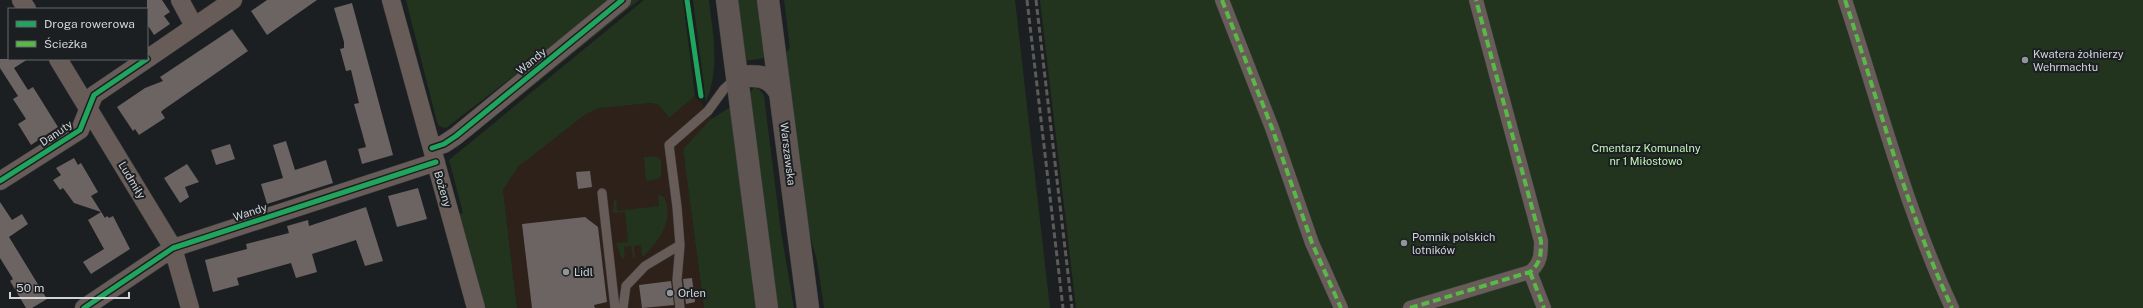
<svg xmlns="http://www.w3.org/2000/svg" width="2143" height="308" font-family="'Public Sans',sans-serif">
  <rect width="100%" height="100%" fill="#1c1f21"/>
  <path fill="#2e2119" d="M695 96 708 111 712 119 683 149 704 308H517L503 190 518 167 586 114 599 108 652 103 659 105 669 118Z"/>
  <path fill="#22341e" d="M406 0H612L446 128 439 126 437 122Z
    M632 0H639L470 137 468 133Z
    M644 0H683L695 96 669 118 659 105 652 103 599 108 586 114 518 167 503 190 517 308H485L458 214 463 213 449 160Z
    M693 0H709C713 36 720 67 706 102Z
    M737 0H759L766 58 744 61Z
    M784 0H1015L1050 308H824L817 261 805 217 783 56 790 48Z
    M1040 0H2143V308H1076Z
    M754 87 760 90 764 96 781 232 794 308H775L749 95Z
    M732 106 758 308H704L683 149 710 120Z
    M656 156 661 160V176L658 179 646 181 644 157Z
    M658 194 664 197C675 220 659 240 644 256L642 255 641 245 634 246 635 257 633 258 631 246 624 247 625 257 622 259 616 243 628 242 625 212 613 213 614 200 616 199 617 211 659 206Z"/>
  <path fill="#6c6363" d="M147 0H162L170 12 164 16 170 24 154 35 147 24Z
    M267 0H317L267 35 251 11Z
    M352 3 393 155 362 164 358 149 366 147 354 104 359 103 351 70 346 71 340 49 344 48V42L334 8Z
    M232 29 248 51 163 110 161 112 165 118 139 135 135 129 133 131 117 107 145 88 163 81 160 77Z
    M0 59H28L14 68 28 90 33 87 58 127 31 145 18 124 26 119 13 99 18 96 0 68Z
    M286 141 295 170 326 160 333 183 267 204 261 184 283 178 273 145Z
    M230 144 235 159 216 165 211 150Z
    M74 158 78 165 81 163 98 192 91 196 105 218 107 216 109 218 113 216 130 249 91 274 83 262 104 249 88 220 101 212 74 203 63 188 60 190 53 180 61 175 56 168Z
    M187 164 199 182 185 187 189 197 180 203 164 178Z
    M590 171 592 187 578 189 576 172Z
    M418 188 427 219 397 227 388 196Z
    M0 202 12 220 22 214 28 224 9 237 47 299 32 308H26L10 281 13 279 0 258Z
    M366 207 383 261 365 266 356 240 312 254 317 272 296 278 291 263 237 278 239 285 213 292 205 260 247 249 246 244 289 233 287 226 308 220 309 226Z
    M585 217 598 227 607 302 594 305 595 308H532L522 224Z
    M692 278 695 302 686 304 683 279Z
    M671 281 674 305 642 308 639 285Z"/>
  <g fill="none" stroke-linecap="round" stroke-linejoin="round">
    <defs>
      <path id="service" d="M602 193 615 308
        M623 308 626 286 645 266 680 245
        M680 308 677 280 680 245 677 207 669 145 708 111 724 89 735 79"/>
      <path id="pedestrian" d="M1222 0 1272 128 1312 243 1341 308
        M1845 0C1879 103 1906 209 1952 308
        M1530 272 1544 308
        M1410 308 1530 272C1541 263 1541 254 1541 241L1476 0"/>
      <path id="minor" d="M21 0 27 9
        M180 0 194 26
        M391 0 476 308
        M58 59 173 248 190 308
        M147 59 233 0
        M432 148 444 144 456 136 622 0
        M0 181 80 130 94 95 147 59
        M84 308 173 248 436 162"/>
      <path id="secondary" d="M727 0 767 308
        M768 0 808 308
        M737 77C756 75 770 74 780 93"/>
    </defs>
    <use href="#service" stroke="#3a3c3d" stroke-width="10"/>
    <use href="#pedestrian" stroke="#3a3c3d" stroke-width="15"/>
    <use href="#minor" stroke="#3a3c3d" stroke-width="19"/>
    <use href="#secondary" stroke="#3a3c3d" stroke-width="23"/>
    <use href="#service" stroke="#685c59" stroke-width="9"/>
    <use href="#pedestrian" stroke="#685c59" stroke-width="14"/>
    <use href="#minor" stroke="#685c59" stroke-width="18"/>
    <use href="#secondary" stroke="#5f5553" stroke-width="22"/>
    <path stroke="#5d5a58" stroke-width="3" stroke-dasharray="6 3" stroke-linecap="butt" d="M1027 0 1063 308
      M1036 0 1072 308"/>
    <path stroke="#58b947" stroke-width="4" stroke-dasharray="8 4" stroke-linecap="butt" d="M1222 0 1272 128 1312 243 1341 308
      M1845 0C1879 103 1906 209 1952 308
      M1530 272 1544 308
      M1410 308 1530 272C1541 263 1541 254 1541 241L1476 0"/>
    <defs>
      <path id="cycleway" d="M687 0 701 96
        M432 148 444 144 456 136 622 0
        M0 181 80 130 94 95 147 59
        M84 308 173 248 436 162"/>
    </defs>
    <use href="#cycleway" stroke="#1b1f22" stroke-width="8"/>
    <use href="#cycleway" stroke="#20a55d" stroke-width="5"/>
  </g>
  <g fill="#929597" stroke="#1b1f22" stroke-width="1.5">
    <circle cx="2025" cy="60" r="4"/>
    <circle cx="1404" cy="243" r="4"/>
    <circle cx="566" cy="272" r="4"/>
    <circle cx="670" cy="293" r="4"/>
  </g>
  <g text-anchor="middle" stroke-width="4" stroke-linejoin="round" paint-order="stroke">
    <g font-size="11" fill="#d2d5d7" stroke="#1b1f22" text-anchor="start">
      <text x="2033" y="58">Kwatera żołnierzy<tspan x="2033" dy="13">Wehrmachtu</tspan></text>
      <text x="1412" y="241">Pomnik polskich<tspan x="1412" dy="13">lotników</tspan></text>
      <text x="574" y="276">Lidl</text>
      <text x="678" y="297">Orlen</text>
    </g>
    <g font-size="11" fill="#d2d5d7" stroke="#1b1f22">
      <text transform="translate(531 61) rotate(-40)" y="4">Wandy</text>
      <text transform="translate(56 133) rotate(-34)" y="4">Danuty</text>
      <text transform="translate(788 154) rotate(83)" y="4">Warszawska</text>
      <text transform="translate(132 180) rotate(59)" y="4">Ludmiły</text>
      <text transform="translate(443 189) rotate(74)" y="4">Bożeny</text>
      <text transform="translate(250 212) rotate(-18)" y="4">Wandy</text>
    </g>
    <g font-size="11" fill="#c2f4b6" stroke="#1b1f22">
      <text x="1646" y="152">Cmentarz Komunalny<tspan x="1646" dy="13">nr 1 Miłostowo</tspan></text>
    </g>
  </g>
  <rect x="8" y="8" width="140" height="52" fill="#1b1f22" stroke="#64686a"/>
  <rect x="16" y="21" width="20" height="6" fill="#20a55d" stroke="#64686a"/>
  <text x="44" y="28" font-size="12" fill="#d2d5d7">Droga rowerowa</text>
  <rect x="16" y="41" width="20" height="6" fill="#58b947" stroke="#64686a"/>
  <text x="44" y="48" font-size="12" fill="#d2d5d7">Ścieżka</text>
  <path d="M10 292v6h119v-6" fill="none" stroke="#d2d5d7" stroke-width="2"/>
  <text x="16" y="292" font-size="12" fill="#d2d5d7" stroke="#1b1f22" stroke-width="3" paint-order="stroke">50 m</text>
</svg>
